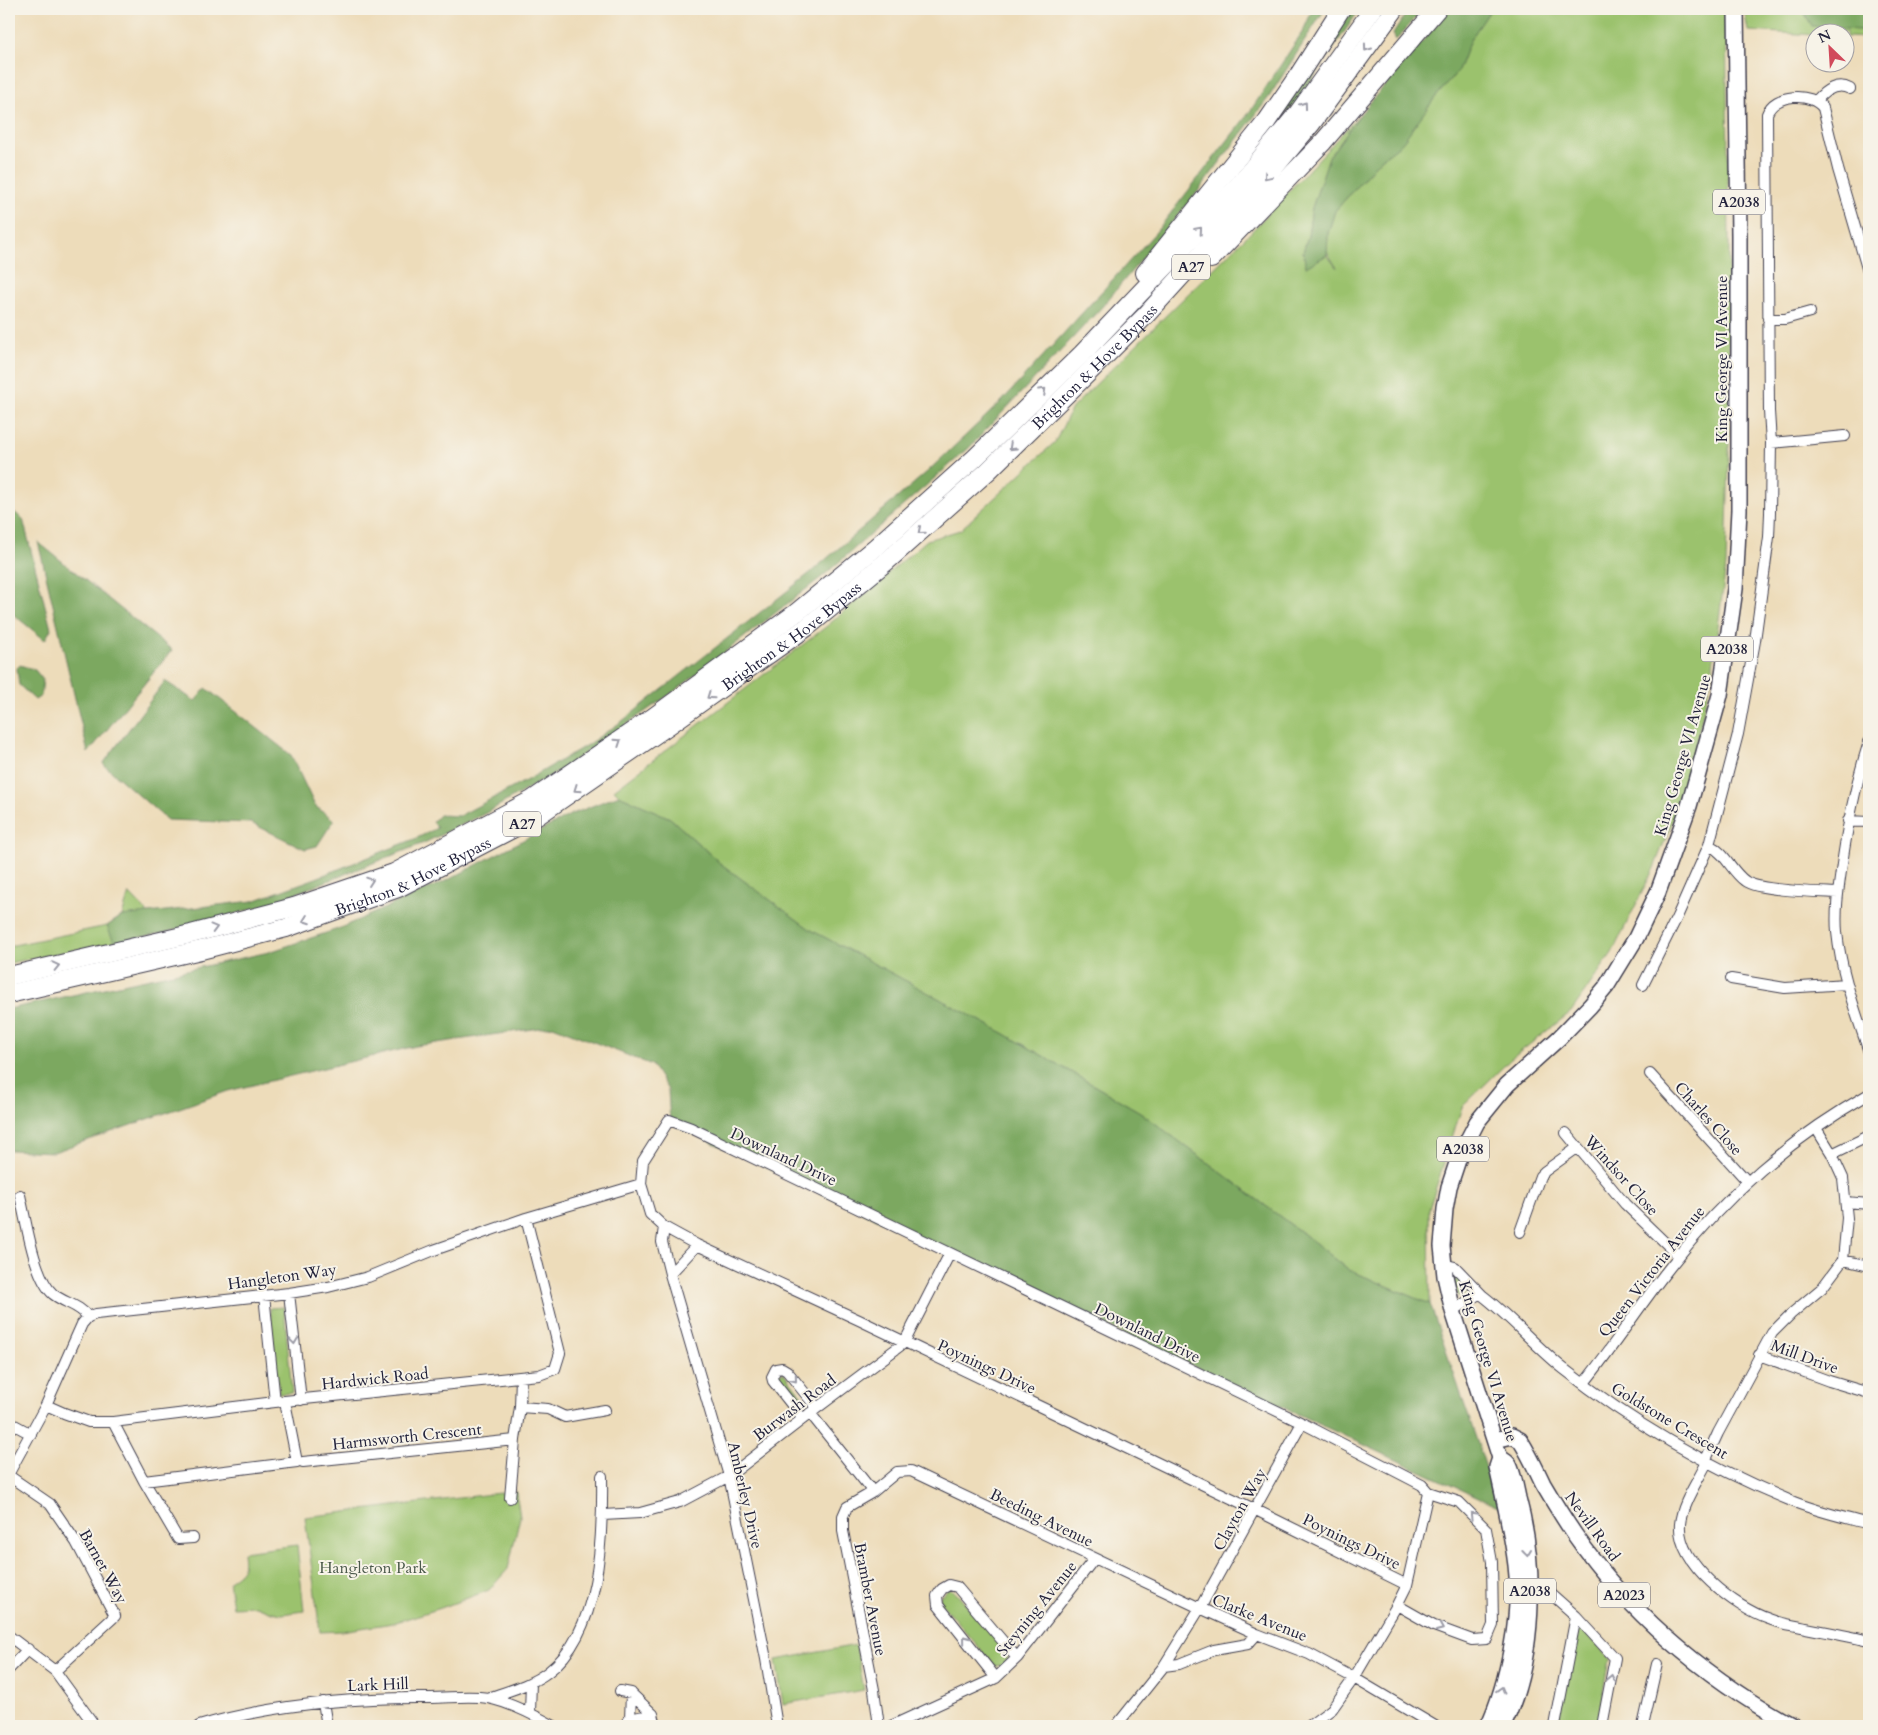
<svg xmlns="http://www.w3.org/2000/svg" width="1878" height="1735" font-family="Cardo,serif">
  <rect width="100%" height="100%" fill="#f7f3e8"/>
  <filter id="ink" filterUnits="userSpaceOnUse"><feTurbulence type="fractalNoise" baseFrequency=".02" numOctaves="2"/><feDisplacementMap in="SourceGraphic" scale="10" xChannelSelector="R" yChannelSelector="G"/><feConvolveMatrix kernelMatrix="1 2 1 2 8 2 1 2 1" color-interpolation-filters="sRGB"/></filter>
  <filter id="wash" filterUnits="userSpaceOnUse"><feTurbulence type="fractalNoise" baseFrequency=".0096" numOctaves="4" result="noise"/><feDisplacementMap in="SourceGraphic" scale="20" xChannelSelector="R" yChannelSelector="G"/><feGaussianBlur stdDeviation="1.12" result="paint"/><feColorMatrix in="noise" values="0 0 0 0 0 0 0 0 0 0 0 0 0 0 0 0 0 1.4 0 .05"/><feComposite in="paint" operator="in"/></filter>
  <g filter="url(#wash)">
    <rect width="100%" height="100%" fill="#eddcba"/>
    <path fill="#9bc26d" stroke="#5e7254" d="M1491 9H1726L1729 244V458L1726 565 1712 673 1687 784 1654 868 1612 953 1571 1012 1511 1059 1462 1107 1429 1209 1430 1304 1349 1270 1314 1242 1140 1112 1005 1034 811 930 721 864 670 818 619 795 614 790 827 626 927 540 960 530 1055 442 1072 408 1252 231 1361 113 1329 157 1312 208 1308 236 1303 252 1306 266 1327 255 1337 268 1327 252 1328 233 1335 211 1380 160 1399 145 1434 99 1458 71 1470 40Z
      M1744 9H1869V38L1846 37V32H1816L1815 35 1748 31Z
      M129 893 166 932 9 963V946L107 926 122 916Z
      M1454 1273H1456L1472 1289 1462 1297 1458 1295 1452 1276Z
      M284 1307 292 1393 279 1394 270 1308Z
      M778 1373H784L806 1401 799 1407 777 1378Z
      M516 1491 520 1517 508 1569 489 1590 441 1608 393 1623 342 1631 320 1632 305 1517Z
      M297 1545 304 1611 282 1614 272 1612 256 1606 233 1607 229 1581C243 1571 245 1570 243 1552Z
      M949 1588 956 1593 1008 1655 1006 1665 995 1666 941 1603 940 1596Z
      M1582 1628 1610 1659 1598 1726H1557L1578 1630Z
      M856 1645 864 1690 783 1704 776 1660Z"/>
    <path fill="#7ca860" stroke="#4f654e" d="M1313 9H1325L1269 97 1196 194 1101 308 969 448 823 576 675 691 562 769 486 813 424 843 261 907 166 932 114 942 107 926 122 916 253 901 316 878 417 838 437 828 432 822 439 815 459 816 529 779 587 745 621 722 810 573 927 472 1002 401 1156 232 1249 113 1303 31Z
      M1347 9H1360L1298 100 1267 134Z
      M1409 9H1424L1396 40 1393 34Z
      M1450 9H1491L1470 40 1458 71 1434 99 1401 144 1380 160 1335 211 1328 233 1327 255 1306 267 1303 252 1308 236 1312 208 1329 157 1361 113Z
      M1802 9H1869V31L1812 26Z
      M9 508 23 519 51 629 45 640 9 611Z
      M38 542 172 650 88 753Z
      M20 665 35 670 43 680 41 696 35 700 19 685 17 668Z
      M165 681 195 701 206 688 291 755 315 806 334 820 317 846 305 849 251 823 167 820 103 764Z
      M619 795 670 818 721 864 811 930 1005 1034 1140 1112 1314 1242 1349 1270 1430 1304 1500 1508 670 1123 668 1090 652 1065 553 1026 416 1046 228 1091 54 1152 9 1150V1009L269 952 338 929 450 879 570 815Z"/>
  </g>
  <g filter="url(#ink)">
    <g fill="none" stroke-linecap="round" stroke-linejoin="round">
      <defs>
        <path id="street" d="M1816 101C1825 90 1837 82 1850 89
          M1768 319H1785L1810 312
          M1771 443 1845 436
          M1869 742C1856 782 1848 822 1842 864 1839 886 1835 909 1837 932 1841 973 1856 1013 1869 1052
          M1848 821 1869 822
          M1838 893C1819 892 1758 891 1745 881 1731 871 1726 853 1709 845L1738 734 1755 641 1769 537 1770 513 1771 443 1769 411 1767 114C1774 93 1812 92 1823 108L1838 169 1869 275
          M1731 979 1785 988 1847 984
          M1643 985 1677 917 1709 845
          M1650 1074 1747 1181
          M1816 1128 1832 1154 1843 1178 1847 1218 1843 1260 1822 1288 1791 1314 1772 1333 1718 1433 1707 1457V1462C1698 1481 1682 1503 1680 1524 1677 1564 1736 1608 1769 1619 1781 1624 1794 1625 1806 1628 1827 1632 1848 1636 1869 1641
          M1566 1133 1625 1204 1679 1256
          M1832 1154 1869 1136
          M20 1195C26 1221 34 1277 53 1294 64 1303 80 1305 88 1317
          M1846 1202 1869 1204
          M664 1227 662 1242 670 1274 729 1476 766 1659 777 1726
          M1520 1232 1540 1176 1545 1171 1577 1148
          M1843 1260 1869 1266
          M1443 1264 1455 1267 1482 1295
          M670 1274 697 1245
          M289 1293 301 1400
          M264 1295 275 1402
          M1453 1311 1477 1295H1482C1511 1317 1535 1346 1564 1369 1632 1423 1709 1467 1789 1500 1815 1511 1843 1517 1869 1524
          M1759 1355 1829 1381 1869 1393
          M1584 1383C1614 1346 1640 1305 1670 1267 1726 1194 1789 1140 1869 1094
          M46 1405 64 1413 89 1422H113L275 1402 539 1375 555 1369 560 1353 526 1218
          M520 1407 548 1409 565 1417 605 1410
          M810 1413 873 1492
          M803 1419 773 1381 772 1377 776 1369 782 1368 787 1371 817 1408
          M9 1422 31 1434
          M113 1422 144 1481 297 1462 285 1402
          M303 1462 515 1440 520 1407 521 1377
          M9 1473 46 1405 82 1324 88 1317 96 1314 289 1293 328 1287 368 1277 434 1250 526 1218 641 1184
          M9 1476 50 1504 76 1542 115 1616 55 1671
          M144 1481 178 1539 193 1538
          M510 1498 515 1440
          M603 1515 640 1513 680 1502 729 1476 817 1408 904 1343 950 1253
          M1541 1585 1576 1616 1615 1658 1602 1726
          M1397 1605 1434 1626 1472 1640 1487 1639 1493 1625 1492 1562 1486 1529 1459 1502 1428 1492
          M9 1636 55 1671 95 1726
          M1164 1666 1179 1664 1214 1650 1248 1644 1257 1634
          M9 1669 28 1649
          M996 1678 938 1605 937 1596 942 1589 949 1585 957 1587 1017 1658
          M620 1691 631 1693 630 1719 623 1726
          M631 1693 653 1714 656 1726
          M488 1698C508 1691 531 1685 548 1672 601 1632 603 1536 602 1476
          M323 1702 327 1726
          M530 1713 531 1682
          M630 1719 653 1714
          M199 1726C275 1704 353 1697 431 1698 449 1698 470 1695 488 1698 509 1702 536 1716 554 1726
          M879 1726 874 1690 843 1531V1516L847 1507 873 1492 897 1472 911 1471 1200 1608 1257 1634 1309 1654 1354 1678 1435 1726
          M891 1726 996 1678 1017 1658 1094 1559
          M1116 1726 1164 1666 1200 1608 1302 1423
          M1309 1726 1332 1709 1354 1678 1397 1605 1407 1585 1428 1492 1422 1485 1302 1423 691 1128 669 1120 643 1161 641 1184 650 1214 664 1227 697 1245 859 1320 1256 1510 1407 1585
          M1555 1726 1576 1616
          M1643 1726 1657 1664"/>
        <path id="primary" d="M1495 1440 1512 1436 1520 1440C1529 1454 1536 1469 1543 1484 1553 1501 1564 1519 1575 1535 1631 1615 1708 1679 1793 1726
          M1500 1458C1502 1459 1507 1462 1509 1465 1513 1472 1516 1489 1518 1498 1537 1568 1535 1660 1503 1726
          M1488 1726C1508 1684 1522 1612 1516 1565 1512 1532 1504 1499 1497 1467L1500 1458 1453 1311 1445 1276 1442 1246 1445 1209 1449 1187 1459 1157 1477 1122 1507 1085 1559 1038 1590 1006 1606 987 1636 938 1658 892 1689 806 1720 695 1735 589 1739 510V235L1736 9"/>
        <g id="highway">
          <path d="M1211 259 1323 142 1437 9"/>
          <path d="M1145 273 1267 121 1300 73 1341 9"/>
          <path d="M9 976 191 934 294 907 394 873 532 800 652 718 796 613 876 547 975 458 1082 354 1184 247 1230 195 1298 113 1373 9"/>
          <path id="s1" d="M9 994 201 950 286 928 398 888 537 816 669 725 807 627 887 561 988 471 1094 367 1146 315 1197 259 1311 124 1395 9"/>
        </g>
      </defs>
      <use href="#street" stroke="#403e4e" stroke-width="12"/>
      <use href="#primary" stroke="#403e4e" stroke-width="18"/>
      <use href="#highway" stroke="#403e4e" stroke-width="20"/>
      <use href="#street" stroke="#fff" stroke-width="10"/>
      <use href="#primary" stroke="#fff" stroke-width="15"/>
      <use href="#highway" stroke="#fff" stroke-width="18"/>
    </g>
    <defs><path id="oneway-chevron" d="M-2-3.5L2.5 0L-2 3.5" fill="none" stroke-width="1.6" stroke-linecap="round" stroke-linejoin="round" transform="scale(1.25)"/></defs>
    <g stroke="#9c9ca7">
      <use href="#oneway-chevron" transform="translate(1367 48) rotate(126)"/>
      <use href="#oneway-chevron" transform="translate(1304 105) rotate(-54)"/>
      <use href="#oneway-chevron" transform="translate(1267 176) rotate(130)"/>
      <use href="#oneway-chevron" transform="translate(1199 230) rotate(-49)"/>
      <use href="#oneway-chevron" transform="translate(1043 391) rotate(-44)"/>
      <use href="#oneway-chevron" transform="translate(1012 447) rotate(136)"/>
      <use href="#oneway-chevron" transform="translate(921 531) rotate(139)"/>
      <use href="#oneway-chevron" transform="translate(710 696) rotate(145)"/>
      <use href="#oneway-chevron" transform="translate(618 742) rotate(-34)"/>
      <use href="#oneway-chevron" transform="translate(577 789) rotate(145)"/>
      <use href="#oneway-chevron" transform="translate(370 881) rotate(-19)"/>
      <use href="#oneway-chevron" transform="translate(306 920) rotate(160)"/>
      <use href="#oneway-chevron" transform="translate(214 928) rotate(-15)"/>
      <use href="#oneway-chevron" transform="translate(56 966) rotate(-13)"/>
      <use href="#oneway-chevron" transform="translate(294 1341) rotate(83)"/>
      <use href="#oneway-chevron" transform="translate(794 1379) rotate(51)"/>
      <use href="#oneway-chevron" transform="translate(1473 1515) rotate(-134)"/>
      <use href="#oneway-chevron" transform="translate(1527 1553) rotate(83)"/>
      <use href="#oneway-chevron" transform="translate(1440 1628) rotate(23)"/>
      <use href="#oneway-chevron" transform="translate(966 1639) rotate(-129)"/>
      <use href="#oneway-chevron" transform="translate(1611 1678) rotate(-79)"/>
      <use href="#oneway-chevron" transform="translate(1501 1690) rotate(-73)"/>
    </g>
  </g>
  <g text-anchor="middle" stroke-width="4" stroke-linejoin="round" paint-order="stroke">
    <g fill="#f7f3e8" stroke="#62616f" stroke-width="1">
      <rect x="1713" y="189.5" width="52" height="25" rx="4"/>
      <rect x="1172" y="254.5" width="38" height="25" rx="4"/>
      <rect x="1701" y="636.5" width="52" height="25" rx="4"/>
      <rect x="503" y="811.5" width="38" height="25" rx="4"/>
      <rect x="1437" y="1136.5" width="52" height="25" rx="4"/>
      <rect x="1504" y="1578.5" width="52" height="25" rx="4"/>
      <rect x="1598" y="1582.5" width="52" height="25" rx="4"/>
    </g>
    <g font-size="15" font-weight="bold" fill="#22223b">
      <text x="1739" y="207">A2038</text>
      <text x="1191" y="272">A27</text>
      <text x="1727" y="654">A2038</text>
      <text x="522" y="829">A27</text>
      <text x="1463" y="1154">A2038</text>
      <text x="1530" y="1596">A2038</text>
      <text x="1624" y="1600">A2023</text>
    </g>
    <g font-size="16" fill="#22223b" stroke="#f7f3e8">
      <text transform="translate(1721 359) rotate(-90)" y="6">King George VI Avenue</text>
      <text dy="6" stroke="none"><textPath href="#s1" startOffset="1278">Brighton &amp; Hove Bypass</textPath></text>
      <text dy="6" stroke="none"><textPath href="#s1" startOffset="872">Brighton &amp; Hove Bypass</textPath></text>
      <text transform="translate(1682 755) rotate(-74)" y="6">King George VI Avenue</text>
      <text dy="6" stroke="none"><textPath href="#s1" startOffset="422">Brighton &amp; Hove Bypass</textPath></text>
      <text transform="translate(1709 1118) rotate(48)" y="6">Charles Close</text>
      <text transform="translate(784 1156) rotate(25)" y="6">Downland Drive</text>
      <text transform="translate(1622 1175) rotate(48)" y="6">Windsor Close</text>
      <text transform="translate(1651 1271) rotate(-52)" y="6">Queen Victoria Avenue</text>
      <text transform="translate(282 1276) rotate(-8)" y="6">Hangleton Way</text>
      <text transform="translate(1148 1332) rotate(26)" y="6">Downland Drive</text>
      <text transform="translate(1805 1356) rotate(20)" y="6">Mill Drive</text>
      <text transform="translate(1489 1361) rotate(73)" y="6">King George VI Avenue</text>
      <text transform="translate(987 1366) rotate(25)" y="6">Poynings Drive</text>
      <text transform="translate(375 1378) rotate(-6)" y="6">Hardwick Road</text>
      <text transform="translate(794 1407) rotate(-37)" y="6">Burwash Road</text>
      <text transform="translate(1670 1420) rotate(31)" y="6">Goldstone Crescent</text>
      <text transform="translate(407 1436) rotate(-6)" y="6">Harmsworth Crescent</text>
      <text transform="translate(746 1495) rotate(77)" y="6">Amberley Drive</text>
      <text transform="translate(1239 1509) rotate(-61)" y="6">Clayton Way</text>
      <text transform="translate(1042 1517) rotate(26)" y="6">Beeding Avenue</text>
      <text transform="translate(1593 1526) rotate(54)" y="6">Nevill Road</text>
      <text transform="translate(1352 1541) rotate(26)" y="6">Poynings Drive</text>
      <text transform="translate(104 1566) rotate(61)" y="6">Barnet Way</text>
      <text transform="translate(871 1599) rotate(79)" y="6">Bramber Avenue</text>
      <text transform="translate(1036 1608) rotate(-51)" y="6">Steyning Avenue</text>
      <text transform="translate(1260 1617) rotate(22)" y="6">Clarke Avenue</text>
      <text transform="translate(378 1684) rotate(-2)" y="6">Lark Hill</text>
    </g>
    <g font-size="16" fill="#4c5a4c" stroke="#f7f3e8">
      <text x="373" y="1573">Hangleton Park</text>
    </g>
  </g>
  <rect width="1878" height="1735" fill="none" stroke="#f7f3e8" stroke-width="30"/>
  <g transform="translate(1830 48) rotate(335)"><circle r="24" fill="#f7f3e8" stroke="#a29fa3"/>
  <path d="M0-4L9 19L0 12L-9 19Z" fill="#d1495b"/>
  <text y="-8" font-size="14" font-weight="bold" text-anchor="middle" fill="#22223b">N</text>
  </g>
</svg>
